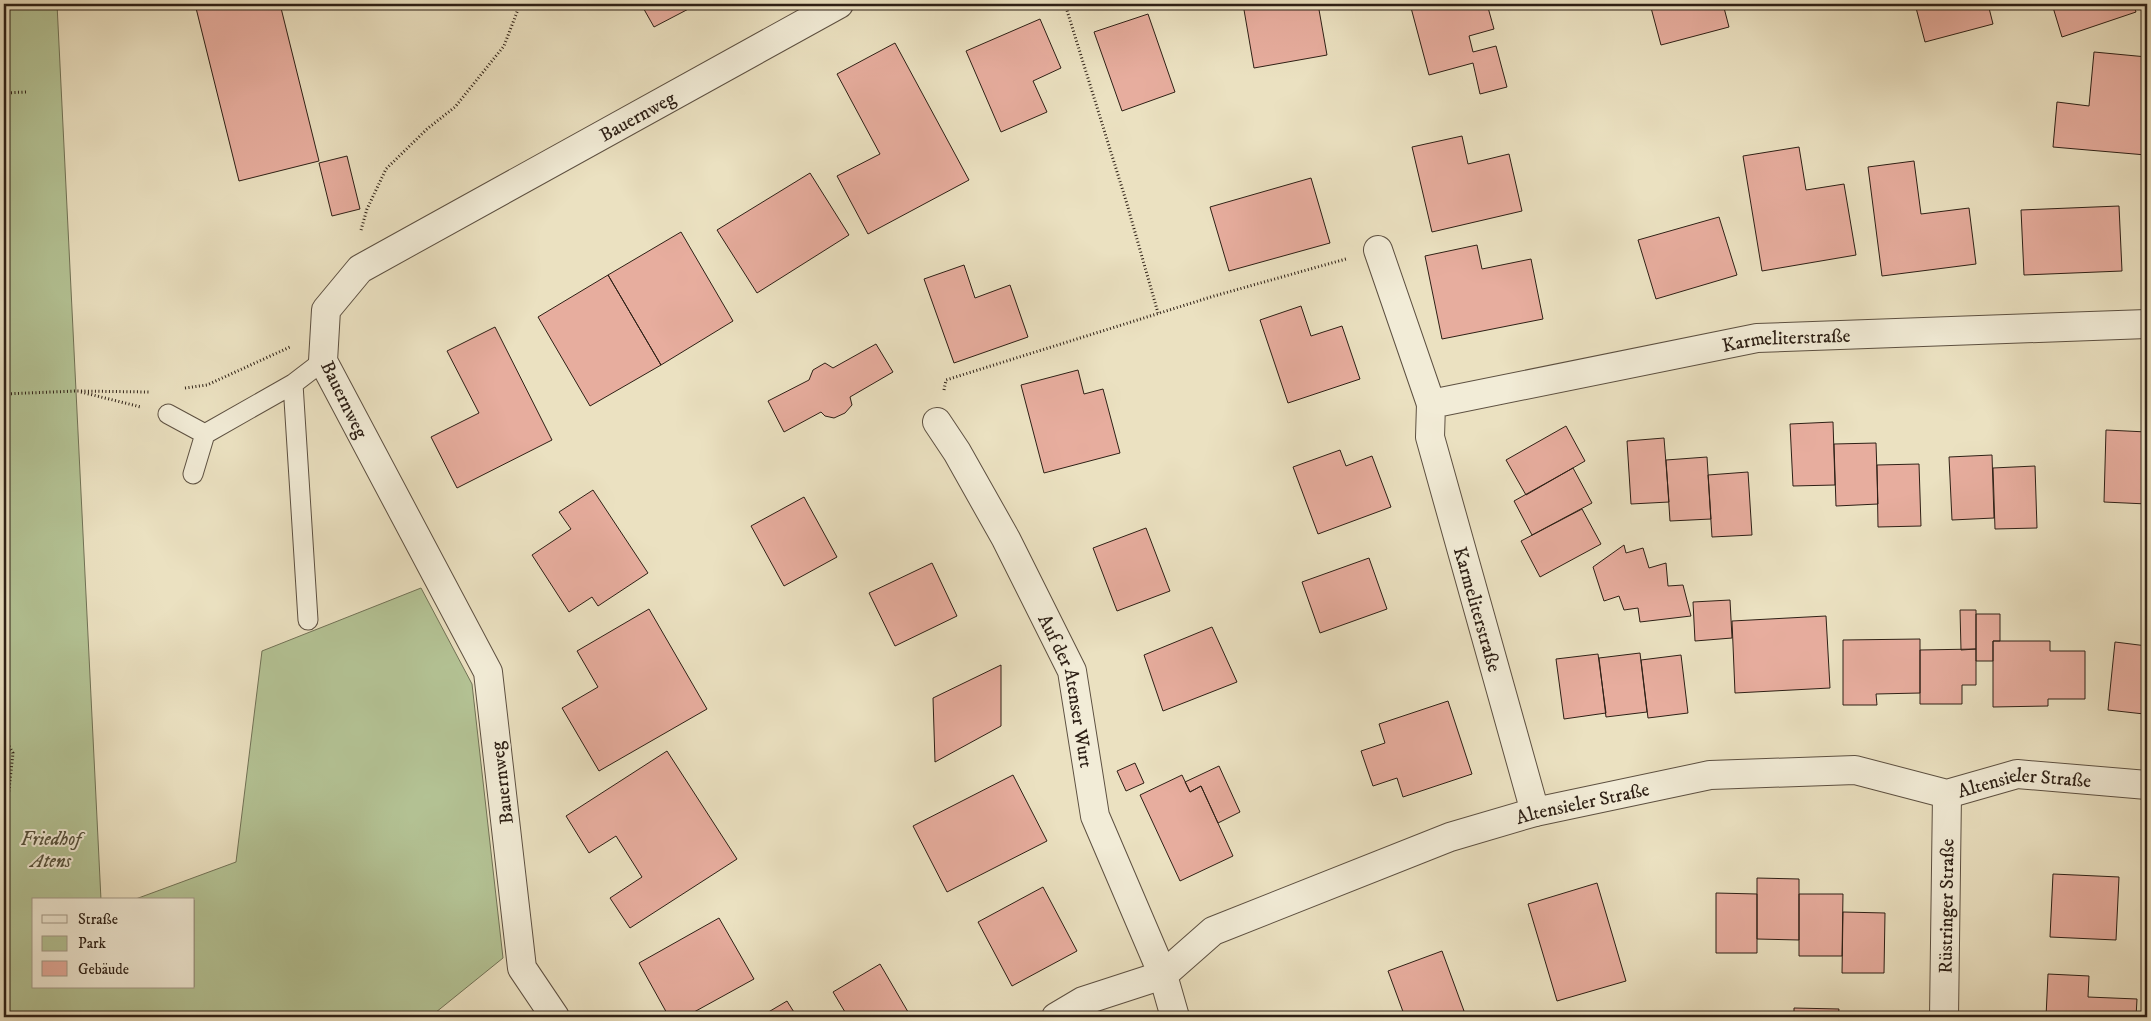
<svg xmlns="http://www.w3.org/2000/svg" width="2151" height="1021" font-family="'IM FELL DW Pica',serif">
  <rect width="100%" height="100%" fill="#ebe1c1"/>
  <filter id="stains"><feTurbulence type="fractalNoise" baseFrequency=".004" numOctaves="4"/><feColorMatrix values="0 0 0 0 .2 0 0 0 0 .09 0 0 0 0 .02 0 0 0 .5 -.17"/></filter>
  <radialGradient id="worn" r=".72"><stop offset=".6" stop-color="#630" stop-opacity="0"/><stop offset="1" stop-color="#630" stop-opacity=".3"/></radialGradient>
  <path fill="#b4c395" stroke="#717256" d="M4 4H57L101 900H34V987H194V900H133L236 862 262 651 421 588 472 684 503 958 430 1017H4Z"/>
  <path fill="#e7ad9e" stroke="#2e2016" d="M195 4H280L319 161 239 181Z
    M641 4H698L654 27Z
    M1243 4H1318L1327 55 1254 68Z
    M1410 4H1487L1494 29 1469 36 1473 52 1496 46 1507 87 1480 94 1473 63 1429 75Z
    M1650 4H1723L1729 27 1661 45Z
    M1915 4H1988L1993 24 1925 42Z
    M2052 4H2133L2136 12 2062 37Z
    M1148 14 1175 92 1122 111 1094 32Z
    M1040 19 1061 68 1033 81 1047 112 1001 132 966 51Z
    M895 43 969 180 868 234 837 176 880 154 837 74Z
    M2094 52 2147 57 2146 155 2053 147 2057 102 2089 106Z
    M1462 136 1468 164 1509 154 1522 211 1432 232 1412 147Z
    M1799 147 1806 190 1844 184 1856 255 1762 271 1743 156Z
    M347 156 360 209 332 216 319 163Z
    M1914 161 1921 214 1969 208 1976 264 1882 276 1868 167Z
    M810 173 849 235 757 293 717 230Z
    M1311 178 1330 243 1229 271 1210 207Z
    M2119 206 2122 271 2024 275 2021 210Z
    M1719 217 1737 275 1656 299 1638 240Z
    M681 232 733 321 661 365 608 275Z
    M1477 245 1482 269 1531 259 1543 319 1442 339 1425 256Z
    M964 265 975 298 1010 285 1028 337 954 363 924 279Z
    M608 275 661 365 590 406 538 317Z
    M1301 306 1311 336 1342 326 1360 379 1288 403 1260 320Z
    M495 327 552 440 457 488 431 437 479 413 447 351Z
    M876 344 893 372 850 397 852 405 845 413 834 418 825 416 821 412 784 432 768 401 809 380 813 370 825 363 833 368Z
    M1078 370 1084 394 1103 389 1120 453 1044 473 1021 385Z
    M1833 422 1835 485 1793 486 1790 424Z
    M1566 426 1585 461 1526 495 1506 460Z
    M2106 430 2147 432V504L2104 502Z
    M1664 438 1669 502 1631 504 1627 441Z
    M1876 443 1878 504 1836 506 1834 444Z
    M1340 450 1346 466 1372 456 1391 507 1318 534 1293 467Z
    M1992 455 1994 518 1952 520 1949 457Z
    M1707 457 1711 519 1670 521 1666 460Z
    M1919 464 1921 526 1878 527 1877 465Z
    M2035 466 2037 528 1995 529 1993 468Z
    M1573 468 1592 503 1532 535 1514 501Z
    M1748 472 1752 535 1712 537 1708 475Z
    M593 490 648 573 598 606 592 597 569 612 532 555 571 529 559 512Z
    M804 497 837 557 784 586 751 526Z
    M1582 509 1601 544 1540 577 1521 541Z
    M1146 528 1170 591 1117 611 1093 548Z
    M1624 545 1626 553 1643 548 1649 568 1666 563 1668 586 1683 585 1691 616 1640 622 1638 608 1624 610 1619 596 1604 601 1593 567Z
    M1369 558 1387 609 1320 633 1302 582Z
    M932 563 957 616 895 646 869 593Z
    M1730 600 1732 638 1695 641 1693 602Z
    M649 609 707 709 599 771 562 708 598 687 577 651Z
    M1960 610H1976V649L1961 650Z
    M1976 614H2000V641H1993V661H1976Z
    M1826 616 1830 688 1735 693 1732 621Z
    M1212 627 1237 682 1163 711 1144 655Z
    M1920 639V693L1876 694 1877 705H1843V640Z
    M1993 641H2050V651H2085V699H2048V706L1993 707Z
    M2115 642 2147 646V679L2144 714 2108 710Z
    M1976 649V685H1962V704H1920V650Z
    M1640 653 1647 712 1606 717 1599 658Z
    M1598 654 1606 713 1564 719 1556 659Z
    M1681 655 1688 713 1648 718 1641 660Z
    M1001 665V726L935 762 933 698Z
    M2147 679V714H2144Z
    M1448 701 1472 774 1403 797 1397 778 1373 786 1361 751 1385 743 1379 724Z
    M667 751 737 859 630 928 610 898 642 877 616 836 589 853 566 816Z
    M1135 763 1144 783 1126 791 1117 771Z
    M1219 766 1240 812 1218 823 1201 786 1190 792 1185 782Z
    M1013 775 1047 841 947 892 913 826Z
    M1182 775 1190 792 1201 786 1233 856 1180 881 1140 795Z
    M2053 874 2119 877 2116 940 2050 937Z
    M1757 878 1799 879V940L1757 939Z
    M1597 883 1626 981 1557 1001 1528 904Z
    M1043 887 1077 951 1012 986 978 922Z
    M1716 893 1757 894V953H1716Z
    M1799 894H1843L1842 956H1799Z
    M1843 912 1885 913 1884 973H1842Z
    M719 918 754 979 685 1017H669L639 963Z
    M1442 951 1464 1011 1447 1017H1405L1388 971Z
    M880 964 911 1017H848L833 992Z
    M2048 974 2089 976 2088 997 2137 999 2136 1017H2046Z
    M787 1001 797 1017H760Z
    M1794 1008 1839 1009 1838 1017H1794Z"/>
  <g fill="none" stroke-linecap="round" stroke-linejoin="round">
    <defs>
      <path id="lane" d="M168 414 205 434 293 384
        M193 474 205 434
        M308 620 293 384 323 361"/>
      <g id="street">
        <path d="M1378 250 1431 404"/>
        <path id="s1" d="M937 422 957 452 1006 539 1072 671 1095 816 1163 975 1175 1017"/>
        <path id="s2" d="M1535 812 1430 437 1431 404 1757 338 2147 324"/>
        <path id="s3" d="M555 1017 522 968 488 672 323 361 326 310 360 269 839 4"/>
        <path id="s4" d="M1056 1017 1083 1001 1163 975 1213 931 1450 837 1535 812 1710 775 1855 770 1947 794 2017 774 2147 785"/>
        <path id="s5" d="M1944 1017 1947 794"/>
      </g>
    </defs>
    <use href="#lane" stroke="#5d5041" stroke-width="21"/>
    <use href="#street" stroke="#5d5041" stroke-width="30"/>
    <path stroke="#2e2016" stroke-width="3" stroke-dasharray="1 2.5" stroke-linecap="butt" d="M1065 4 1127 204 1158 313
      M4 93 26 92
      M361 230 367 209 386 169 427 129 455 107 504 46 520 4
      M185 388 207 385 290 347
      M944 390 946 380 1214 296 1346 259
      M81 392 141 407
      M4 394 76 391 149 392
      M4 737 13 753 4 835"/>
    <use href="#lane" stroke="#f2ecd7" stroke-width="19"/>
    <use href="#street" stroke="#f2ecd7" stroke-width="28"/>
  </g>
  <g text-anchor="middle" stroke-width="4" stroke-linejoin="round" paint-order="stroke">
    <g font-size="19" fill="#2e2016" stroke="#f2ecd7">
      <text dy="7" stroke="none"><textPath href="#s3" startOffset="1130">Bauernweg</textPath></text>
      <text dy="7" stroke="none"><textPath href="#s2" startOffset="784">Karmeliterstraße</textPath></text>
      <text transform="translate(345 399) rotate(64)" y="7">Bauernweg</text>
      <text transform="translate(1478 609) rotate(74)" y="7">Karmeliterstraße</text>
      <text dy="7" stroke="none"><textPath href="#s1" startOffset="301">Auf der Atenser Wurt</textPath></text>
      <text transform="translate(501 783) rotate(-97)" y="7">Bauernweg</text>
      <text dy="7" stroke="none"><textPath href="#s4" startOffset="1024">Altensieler Straße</textPath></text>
      <text dy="7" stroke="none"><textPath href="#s4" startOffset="574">Altensieler Straße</textPath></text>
      <text dy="7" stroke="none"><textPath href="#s5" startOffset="111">Rüstringer Straße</textPath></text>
    </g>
    <g font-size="19" font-style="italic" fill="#56513c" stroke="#f2ecd7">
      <text x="51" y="845">Friedhof<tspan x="51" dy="22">Atens</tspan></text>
    </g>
  </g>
  <rect width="2151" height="1021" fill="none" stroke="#ebe1c1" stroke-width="20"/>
  <rect x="5" y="5" width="2141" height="1011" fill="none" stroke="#2e2016" stroke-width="2.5"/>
  <rect x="10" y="10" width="2131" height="1001" fill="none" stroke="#2e2016"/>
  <rect x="32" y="898" width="162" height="90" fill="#f2ecd7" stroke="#a49a8a"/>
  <rect x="42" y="915" width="25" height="8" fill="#f2ecd7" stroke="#a49a8a"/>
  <text x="78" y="924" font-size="15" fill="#2e2016">Straße</text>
  <rect x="42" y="936" width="25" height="15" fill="#b4c395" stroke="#a49a8a"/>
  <text x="78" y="948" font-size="15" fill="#2e2016">Park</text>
  <rect x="42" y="961" width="25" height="15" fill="#e7ad9e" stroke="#a49a8a"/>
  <text x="78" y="974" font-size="15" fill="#2e2016">Gebäude</text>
  <rect width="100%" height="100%" filter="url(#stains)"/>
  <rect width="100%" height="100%" fill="url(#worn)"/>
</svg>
